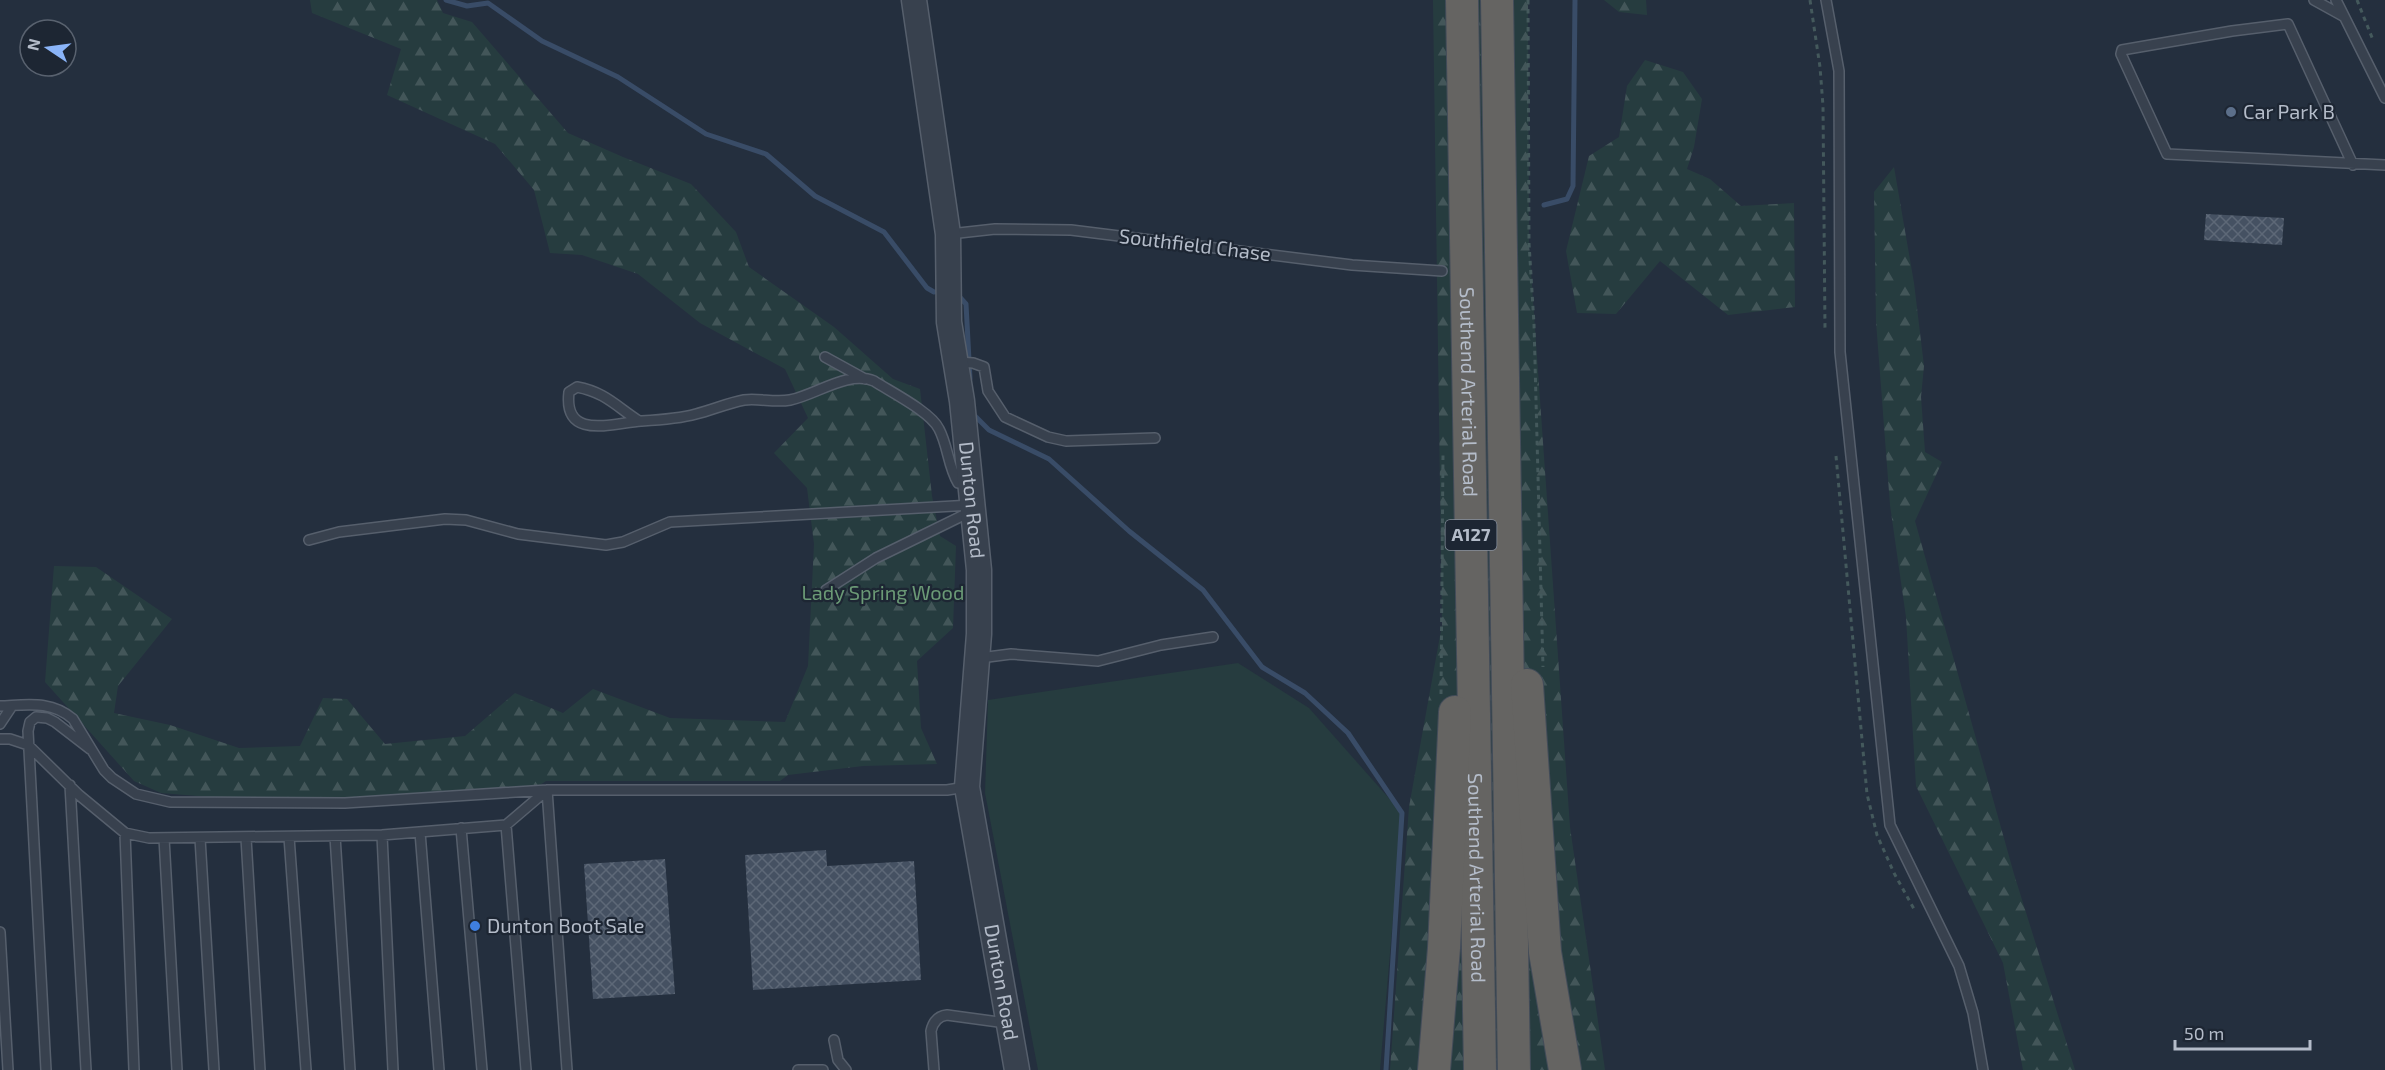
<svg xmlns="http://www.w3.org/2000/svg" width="2385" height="1070" font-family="'Exo 2',sans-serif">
  <defs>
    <pattern id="forest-firs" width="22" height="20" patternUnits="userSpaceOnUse" patternTransform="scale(1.5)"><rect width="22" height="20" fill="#263c3f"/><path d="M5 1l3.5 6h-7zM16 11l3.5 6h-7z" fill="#435659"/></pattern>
    <pattern id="building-cross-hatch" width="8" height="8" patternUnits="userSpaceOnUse" patternTransform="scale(1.5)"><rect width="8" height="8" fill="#455162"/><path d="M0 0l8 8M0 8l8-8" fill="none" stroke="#5d6877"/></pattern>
  </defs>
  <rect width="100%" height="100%" fill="#242f3e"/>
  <path fill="url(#forest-firs)" d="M310 0H437L443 13 472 22 568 133 623 157 691 184 736 232 749 267 834 327 893 379 920 389 932 496 940 536 956 546 953 628 917 661 921 728 937 764 863 766 788 775 780 781H546L531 791 294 804 161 793 134 781 45 682 54 566 96 567 172 619 118 686 114 713 170 725 239 748 300 746 323 698 347 699 385 744 465 736 515 693 563 713 593 689 670 718 785 722 808 666 814 544 807 488 774 453 808 418 785 369 700 323 638 274 582 255 550 253 534 190 495 144 387 95 401 49 312 13Z
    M1433 0H1528L1529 243 1570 827 1605 1070H1390L1409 807 1442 625Z
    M1604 0H1646L1647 15 1619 12Z
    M1645 60 1683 72 1702 99 1694 147 1687 169 1710 179 1741 206 1794 203 1795 307 1728 315 1660 261 1616 314 1577 313 1566 251 1589 156 1619 137 1627 86Z
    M1894 167 1914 283 1924 366 1921 397 1925 452 1942 462 1915 521 2014 874 2075 1070H2023L2003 963 1916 786 1906 617 1890 505 1876 321 1874 192Z"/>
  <path fill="#263c3f" d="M1238 663 1309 708 1402 813 1380 1070H1038L985 793 988 700Z"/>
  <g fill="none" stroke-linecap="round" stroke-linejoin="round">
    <path stroke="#394c67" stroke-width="5" d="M446 0 467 6 488 3 542 41 618 77 706 134 766 154 815 196 884 232 927 288 934 292
      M1544 205 1567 199 1573 186 1575 0
      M956 293 966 304 970 379
      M972 413 989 430 1049 459 1129 531 1203 590 1262 667 1305 693 1348 733 1402 813 1386 1070"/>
  </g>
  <path fill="url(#building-cross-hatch)" d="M2206 214 2284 218 2282 245 2204 240Z
    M826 850 827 866 914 861 921 980 753 990 745 855Z
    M665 859 675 994 593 999 584 864Z"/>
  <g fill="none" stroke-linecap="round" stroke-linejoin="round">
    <defs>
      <path id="service" d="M1826 0 1839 71 1840 352 1890 825 1959 966 1973 1013 1983 1070
        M2314 0 2343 16
        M2336 0 2385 98
        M2353 165 2288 24 2232 31 2122 50 2121 54 2167 154 2385 165
        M950 234 995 229 1071 230 1352 265 1442 271
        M825 357 865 379
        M958 362 973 363 984 367 988 391 1005 417 1048 437 1066 441 1155 438
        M639 421C617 407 605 392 577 387L569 392C563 441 613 423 641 421 659 420 678 419 696 414 712 410 728 403 744 400 759 398 775 403 790 400 816 395 848 370 874 381 891 392 931 412 939 429 948 446 948 466 958 483H970
        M309 540 339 532 445 519 466 520 518 534 606 545 623 542 670 522 972 505
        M826 590 876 558 972 511
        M980 658 1011 654 1098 661 1161 645 1213 637
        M0 706C27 705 51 700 73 719L104 770 112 778 136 794 170 802 345 803 547 790H947L966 787
        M0 724 12 706
        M0 739H10L28 745 79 795 125 833 149 838 382 835 506 825 547 790
        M70 785 86 1070
        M547 790 567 1070
        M506 825 526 1070
        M461 828 482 1070
        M420 832 439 1070
        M125 833 134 1070
        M382 835 393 1070
        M335 836 350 1070
        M289 837 306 1070
        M164 838 177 1070
        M200 838 214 1070
        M246 838 260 1070
        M0 932 8 1070
        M834 1040 838 1060 846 1070
        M46 1070 28 731 30 722 36 717 47 718 55 722 90 749
        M798 1070H823
        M934 1070 931 1031C933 1022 938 1016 947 1015L1006 1023"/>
      <g id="tertiary">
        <path id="s1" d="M914 0 948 234 949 322 962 401 979 570V634L967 787 1017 1070"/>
      </g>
      <g id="trunk">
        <path id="s2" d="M1462 0 1480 1070"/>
        <path d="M1497 0 1514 1070"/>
        <path d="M1527 685 1545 952 1565 1070"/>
        <path d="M1434 1070 1444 948 1455 712"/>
      </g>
    </defs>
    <use href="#service" stroke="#565f6c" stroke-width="12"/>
    <use href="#tertiary" stroke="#565f6c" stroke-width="27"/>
    <use href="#trunk" stroke="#434c59" stroke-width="34"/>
    <path stroke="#44595c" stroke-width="3" stroke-dasharray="4.5 4.5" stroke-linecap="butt" d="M1528 0 1529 243 1534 324 1543 667
      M1810 0 1820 67 1823 106 1825 330
      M2357 0 2373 40
      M1836 456 1867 794 1877 835 1894 873 1914 909
      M1441 694 1443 455"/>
    <use href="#service" stroke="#38414e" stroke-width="9"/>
    <use href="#tertiary" stroke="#38414e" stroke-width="24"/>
    <use href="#trunk" stroke="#656462" stroke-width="32"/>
  </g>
  <circle fill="#5c6f8a" stroke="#1d2633" stroke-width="2" cx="2231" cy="112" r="6"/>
  <circle fill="#3f7fe0" stroke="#1d2633" stroke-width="2" cx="475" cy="926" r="6"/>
  <g text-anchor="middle" stroke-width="4.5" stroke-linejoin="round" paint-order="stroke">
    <rect fill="#1d2633" stroke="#878f9c" stroke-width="1.5" x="1445.5" y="520" width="51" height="30" rx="4.5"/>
    <g font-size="18" font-weight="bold" fill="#b4bcc9">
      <text x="1471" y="541">A127</text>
    </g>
    <g font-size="20" fill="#b4bcc9" stroke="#1d2633" text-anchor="start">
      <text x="2243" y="119">Car Park B</text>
      <text x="487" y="933">Dunton Boot Sale</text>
    </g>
    <g font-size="20" fill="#b4bcc9" stroke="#1d2633">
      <text transform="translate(1195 245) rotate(7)" y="7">Southfield Chase</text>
      <text dy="7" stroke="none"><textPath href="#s2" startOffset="392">Southend Arterial Road</textPath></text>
      <text dy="7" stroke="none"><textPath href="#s1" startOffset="504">Dunton Road</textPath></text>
      <text dy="7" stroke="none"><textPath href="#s2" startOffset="878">Southend Arterial Road</textPath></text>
      <text dy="7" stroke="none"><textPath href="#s1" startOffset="990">Dunton Road</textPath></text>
    </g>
    <g font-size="20" fill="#6b9a76" stroke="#1d2633">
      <text x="883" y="600">Lady Spring Wood</text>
    </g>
  </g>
  <g transform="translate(48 48) rotate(283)"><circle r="28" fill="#1d2633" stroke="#59626f" stroke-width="1.5"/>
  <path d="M0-4.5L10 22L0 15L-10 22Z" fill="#8ab4f8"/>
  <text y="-9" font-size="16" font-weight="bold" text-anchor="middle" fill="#b4bcc9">N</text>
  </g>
  <path d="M2175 1040v9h135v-9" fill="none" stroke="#b4bcc9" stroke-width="3"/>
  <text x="2184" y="1040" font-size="18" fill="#b4bcc9" stroke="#1d2633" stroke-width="4.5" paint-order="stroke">50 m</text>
</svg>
